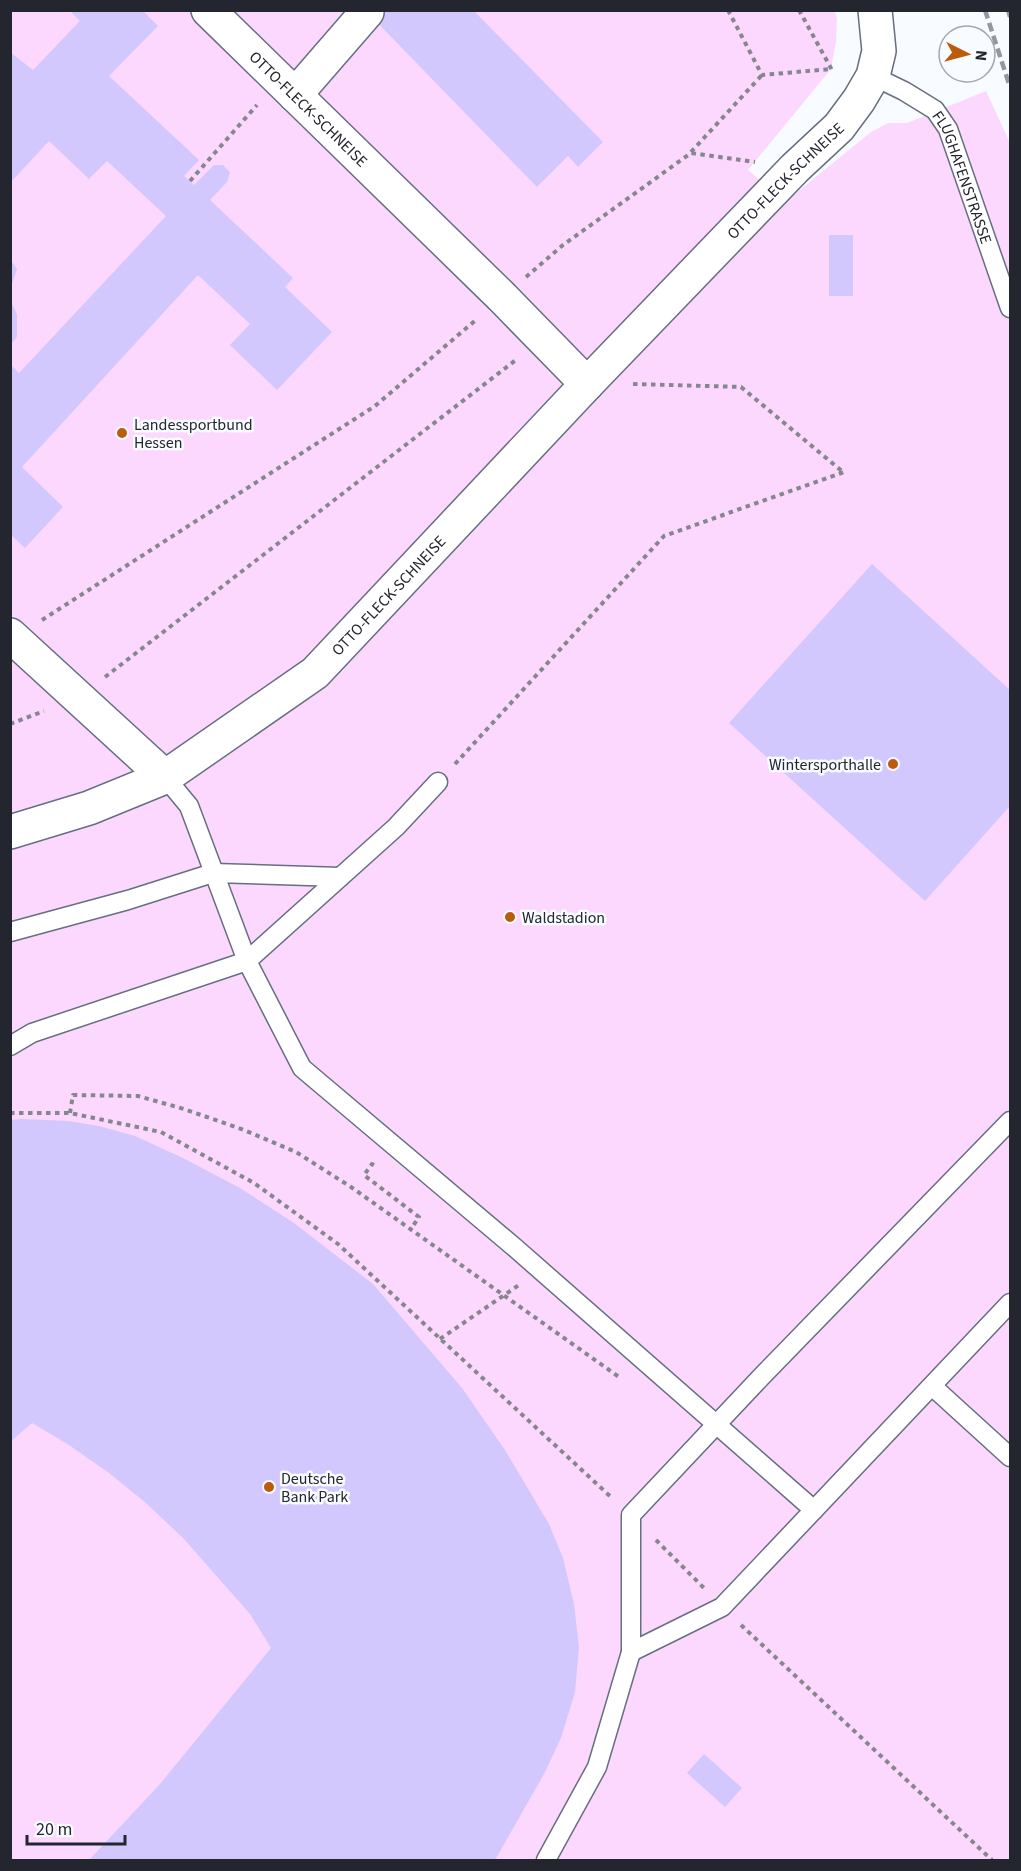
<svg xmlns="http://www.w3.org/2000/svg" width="1021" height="1871" font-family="'Source Sans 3',sans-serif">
  <rect width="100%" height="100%" fill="#f8fbff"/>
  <path fill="#fcd8fe" d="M11 11H835L837 19 836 42 831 69 748 170 785 202 871 132 888 123H907L986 91 1010 143V1860H11Z"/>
  <path fill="#d3c8fd" d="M69 10H142L158 26 109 76 199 160 184 176 194 185 214 165H223L230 172 227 182 210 200 293 278 285 287 332 332 277 390 230 345 250 324 198 275 22 467 63 507 25 548 10 534V364L19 373 166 216 107 161 89 179 49 141 10 183V52L33 70 80 21Z
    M365 10H473L603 142 578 167 568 156 537 187Z
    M829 235H853V296H829Z
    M10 259 17 269 11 287 10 286Z
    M10 300 17 314V337L10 345Z
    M872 564 1010 690V806L925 901 729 723Z
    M22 1119 69 1121 99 1126 135 1136 183 1158 240 1188 294 1223 373 1284 462 1388 505 1450 549 1524 563 1558 574 1604 579 1647 575 1692 561 1738 544 1774 495 1860H89L160 1784 271 1648 250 1614 184 1539 146 1503 109 1473 69 1445 32 1423 10 1442V1120Z
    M704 1754 742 1788 725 1807 687 1773Z"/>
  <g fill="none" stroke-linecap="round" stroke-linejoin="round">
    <defs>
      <g id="lane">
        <path id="s1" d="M873 76 904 91 935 110 948 129 1010 308"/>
        <path d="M165 777 189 806 247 961 302 1068 513 1246 814 1510"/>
        <path d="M10 932 128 900 213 873 340 877"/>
        <path d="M10 1046 32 1033 247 961 396 827 438 782"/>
        <path d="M932 1386 1010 1457"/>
        <path d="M631 1652 722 1607 1010 1303"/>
        <path d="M546 1860 597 1767 631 1652V1515L763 1375 1010 1121"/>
      </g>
      <g id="street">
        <path id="s2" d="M208 10 502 297 587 384"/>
        <path d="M295 95 367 12"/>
        <path d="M10 635 165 777"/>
        <path id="s3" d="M10 832 89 808 165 777 315 673 587 384 795 168 839 127 859 100 873 76 879 51 875 10"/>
      </g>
    </defs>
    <use href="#lane" stroke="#666f80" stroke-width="21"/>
    <use href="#street" stroke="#666f80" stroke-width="36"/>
    <path stroke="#84878d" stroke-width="4" stroke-dasharray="4.5 4.5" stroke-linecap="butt" d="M728 10 762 75 831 69
      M799 10 832 70
      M691 152 762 75
      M190 181 257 105
      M526 277 563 245 691 153 755 162
      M633 384 741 387 843 472
      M42 620 375 406 477 319
      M105 677 517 359
      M10 724 44 711
      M455 764 664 536 844 472
      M10 1113H70L161 1132 254 1183 338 1244 612 1498
      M70 1113 73 1095 138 1096 184 1109 244 1130 296 1152 351 1187 619 1377
      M374 1165 372 1164 364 1175 419 1217 411 1229
      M440 1339 519 1285
      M656 1540 704 1588
      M741 1625 992 1860"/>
    <use href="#lane" stroke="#fff" stroke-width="18"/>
    <use href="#street" stroke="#fff" stroke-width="33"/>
    <path stroke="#94979d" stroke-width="4.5" stroke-dasharray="9 4.5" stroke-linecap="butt" d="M985 10 1010 87
      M1008 10 1010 17"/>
  </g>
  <g fill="#ba5c0b" stroke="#f8fbff" stroke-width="2">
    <circle cx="122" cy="433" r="6"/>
    <circle cx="893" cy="764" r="6"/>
    <circle cx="510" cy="917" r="6"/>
    <circle cx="269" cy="1487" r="6"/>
  </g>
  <g text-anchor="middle" stroke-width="5" stroke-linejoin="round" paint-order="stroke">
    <g font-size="16" fill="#23262e" stroke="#f8fbff">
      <text dy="6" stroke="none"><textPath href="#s2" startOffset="141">OTTO-FLECK-SCHNEISE</textPath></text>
      <text dy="6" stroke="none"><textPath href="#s1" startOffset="144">FLUGHAFENSTRASSE</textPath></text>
      <text dy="6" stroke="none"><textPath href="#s3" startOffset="1028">OTTO-FLECK-SCHNEISE</textPath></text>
      <text dy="6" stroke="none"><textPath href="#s3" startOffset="454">OTTO-FLECK-SCHNEISE</textPath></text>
    </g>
    <g font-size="16" fill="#23262e" stroke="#f8fbff" text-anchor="start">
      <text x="134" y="430">Landessportbund<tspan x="134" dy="18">Hessen</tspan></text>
      <text x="881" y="770" text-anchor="end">Wintersporthalle</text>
      <text x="522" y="923">Waldstadion</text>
      <text x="281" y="1484">Deutsche<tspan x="281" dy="18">Bank Park</tspan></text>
    </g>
  </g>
  <rect width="1021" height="1871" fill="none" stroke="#23262e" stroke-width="24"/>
  <g transform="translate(967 54) rotate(96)"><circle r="28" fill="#f8fbff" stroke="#a3a6ab" stroke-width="1.5"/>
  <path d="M0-4.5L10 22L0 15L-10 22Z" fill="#ba5c0b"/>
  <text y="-9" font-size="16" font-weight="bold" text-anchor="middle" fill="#23262e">N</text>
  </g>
  <path d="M27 1835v9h98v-9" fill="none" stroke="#23262e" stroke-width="3"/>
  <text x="36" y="1835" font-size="18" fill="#23262e" stroke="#f8fbff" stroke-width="4.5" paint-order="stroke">20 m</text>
</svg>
